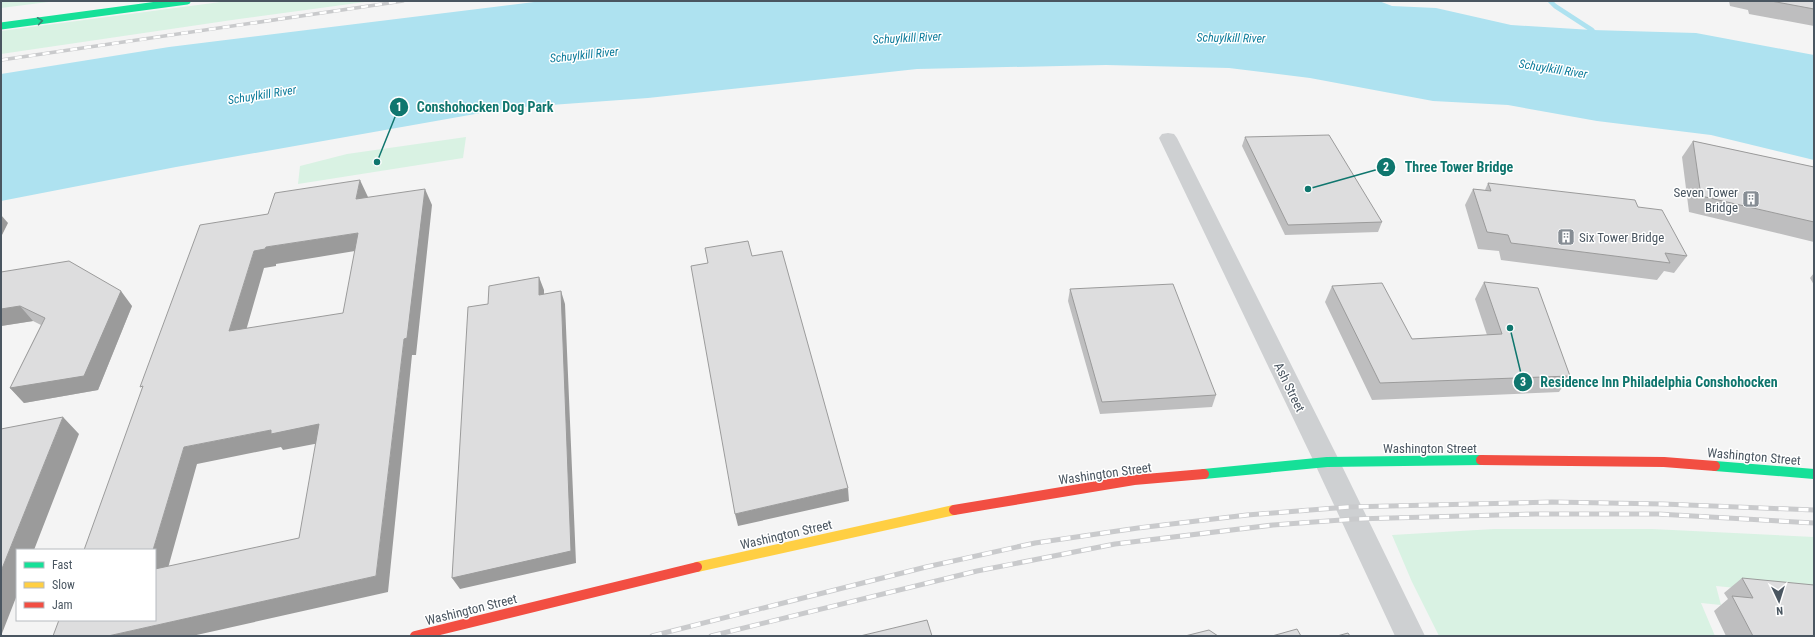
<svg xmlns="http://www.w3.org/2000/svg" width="1815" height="637" font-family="'Roboto Condensed',sans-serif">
  <rect width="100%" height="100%" fill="#f4f4f4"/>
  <path fill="#d9f2e3" d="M1 1H56L1 8Z
    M228 1H372L239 19 1 54V31Z
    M466 137 463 158 298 184 300 166 347 154Z
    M1494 529H1652L1814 537V596L1716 586 1721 605 1701 603 1715 636H1439L1412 582 1392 535Z"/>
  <path fill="#aee2f0" d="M542 1H1379L1392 6 1436 8 1511 25 1592 30 1696 33 1814 55V160L1711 135 1597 121 1508 105 1433 101 1310 78 1229 68 1106 65 917 69 648 98 509 108 176 167 1 201V74L169 47Z"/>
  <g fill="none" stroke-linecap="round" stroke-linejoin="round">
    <path stroke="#aee2f0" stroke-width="4.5" d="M1550 1 1555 6 1592 30 1597 36"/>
    <path fill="#ced0d2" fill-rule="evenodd" d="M1168 133 1174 134 1177 138 1340 462 1425 636H1395L1314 462 1159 138 1162 134Z"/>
    <path stroke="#16e098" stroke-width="7" d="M1 26 187 1"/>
    <path stroke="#16e098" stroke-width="10" d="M1715 466 1814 474
      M1204 474 1327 462 1481 460"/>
    <path stroke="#ffcf43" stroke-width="10" d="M697 567 954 510"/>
    <path stroke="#f24e42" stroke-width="10" d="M1481 460 1664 462 1715 466
      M954 510 1134 480 1204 474
      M415 636 697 567"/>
    <defs>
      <path id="rail-far1" d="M1 60 403 1"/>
      <path id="rail" d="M652 636 926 567 1035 543 1138 528 1247 515 1348 507 1552 502 1663 504 1814 510
        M711 636 977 571 1115 544 1273 525 1355 519 1536 514H1658L1814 523"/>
    </defs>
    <use href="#rail-far1" stroke="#c9cacc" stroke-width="3.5"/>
    <use href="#rail" stroke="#c9cacc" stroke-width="5"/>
    <use href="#rail-far1" stroke="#fff" stroke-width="2.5" stroke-dasharray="7" stroke-linecap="butt"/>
    <use href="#rail" stroke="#fff" stroke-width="3.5" stroke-dasharray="10" stroke-linecap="butt"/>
  </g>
  <path fill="#bebebf" d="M1729 1H1814V26L1749 14 1748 10 1730 6Z
    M1245 137 1382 222 1378 232 1285 235 1242 146Z
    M1693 141 1814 167V242L1689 212 1682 157Z
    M1488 183 1638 207 1687 256 1674 273 1664 271 1657 280 1501 260 1499 251 1478 249 1465 205 1473 189 1485 190Z
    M1 272 132 306 98 390 24 403 10 388 41 325 33 321 1 326Z
    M1814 273V285L1810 278Z
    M1484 282 1570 376 1559 392 1372 400 1325 302 1332 286 1412 339 1487 335 1475 299Z
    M1070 289 1216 395 1212 407 1100 414 1068 301Z
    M1742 578 1814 636H1726L1714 611 1728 599 1724 593Z"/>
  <path fill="#9b9b9b" d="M360 180 368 197 365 216 356 199Z
    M425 189 432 205 416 355H412L388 592 192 636H108L376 576 404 339Z
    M1 215 8 223 1 237Z
    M358 233 367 249 276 264V266L264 268 241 348 229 331 254 251 266 247Z
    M539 277 544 290V308L539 295Z
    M121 291 132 306 98 390 24 403 10 388Z
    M561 291 565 304 576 563 460 589 452 578Z
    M20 306 33 321 1 326V309Z
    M63 417 79 434 34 550H17V595L1 636V571Z
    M319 424 330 441 283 450 281 447 197 464 163 586 155 578V550H153L184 447 271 430Z
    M848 488 849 501 738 526 735 514Z"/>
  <path fill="#ddddde" stroke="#9b9b9b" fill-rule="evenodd" d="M1771 1H1814V9Z
    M1329 135 1382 222 1288 225 1245 137Z
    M1693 141 1814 167V222L1701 196Z
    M360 180 356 199 425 189 407 338 404 339 376 576 108 636H53L59 620H155V569L299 538 319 424 271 434V430L184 447 153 550H84L143 386 140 387 200 225 268 214 275 193ZM358 233 343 313 229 331 254 251 265 249 266 247Z
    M1488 183 1635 200 1638 207 1662 210 1687 256 1665 253 1670 263 1511 243 1508 235 1487 232 1473 189 1491 191Z
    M748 241 752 256 782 251 848 488 735 514 691 266 708 263 705 248Z
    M69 261 121 291 84 376 10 388 45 318 20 306 1 309V272Z
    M539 277V295L561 291 571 551 452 578 468 307 488 304 489 286Z
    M1484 282 1538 288 1570 376 1380 383 1332 286 1382 283 1412 339 1502 334Z
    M1173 284 1216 395 1102 402 1070 289Z
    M63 417 1 571V429Z
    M1742 578 1814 585V636H1753L1732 596 1753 598Z
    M927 620 932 636H860Z
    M1297 629 1301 636H1272Z
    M1209 630 1218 636H1185Z
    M1348 633 1350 636H1337Z"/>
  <defs><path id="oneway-chevron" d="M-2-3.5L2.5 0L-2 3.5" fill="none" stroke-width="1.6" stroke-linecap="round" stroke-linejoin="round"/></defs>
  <use stroke="#3a7f72" href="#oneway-chevron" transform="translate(40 21) rotate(-8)"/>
  <defs>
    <symbol id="building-square" viewBox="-11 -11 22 22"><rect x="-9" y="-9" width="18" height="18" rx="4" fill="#868d94" stroke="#fff"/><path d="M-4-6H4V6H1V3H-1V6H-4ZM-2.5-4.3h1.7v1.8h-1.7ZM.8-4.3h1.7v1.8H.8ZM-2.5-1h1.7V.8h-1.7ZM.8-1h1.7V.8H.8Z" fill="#fff"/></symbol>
  </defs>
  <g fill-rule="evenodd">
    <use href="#building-square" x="1741" y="189" width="20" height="20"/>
    <use href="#building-square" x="1556" y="227" width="20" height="20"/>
  </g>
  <g text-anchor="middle" stroke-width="3" stroke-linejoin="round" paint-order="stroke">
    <g font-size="12" font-style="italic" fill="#0c7c9b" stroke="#fff">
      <text transform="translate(907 38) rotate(-3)" y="4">Schuylkill River</text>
      <text transform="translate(1231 38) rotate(1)" y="4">Schuylkill River</text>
      <text transform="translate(584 55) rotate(-6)" y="4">Schuylkill River</text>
      <text transform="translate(1553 69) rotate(9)" y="4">Schuylkill River</text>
      <text transform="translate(262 95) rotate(-9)" y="4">Schuylkill River</text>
    </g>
    <g font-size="13" fill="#4a5661" stroke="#fff" text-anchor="end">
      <text x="1738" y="197">Seven Tower<tspan x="1738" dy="15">Bridge</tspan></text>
      <text x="1579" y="242" text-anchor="start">Six Tower Bridge</text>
    </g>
    <g font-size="13" fill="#4a5661" stroke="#fff">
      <text transform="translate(1290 387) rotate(64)" y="5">Ash Street</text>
      <text x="1430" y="453">Washington Street</text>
      <text transform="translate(1754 456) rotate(5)" y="5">Washington Street</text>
      <text transform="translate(1105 473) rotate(-8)" y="5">Washington Street</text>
      <text transform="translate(786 534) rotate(-13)" y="5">Washington Street</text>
      <text transform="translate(471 609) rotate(-14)" y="5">Washington Street</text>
    </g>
  </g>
  <path fill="none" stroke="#0f766e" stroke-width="1.5" d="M377 162L399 107M1308 189L1386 167M1510 328L1523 382"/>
  <g fill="#0f766e" stroke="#fff" stroke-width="1.5">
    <circle cx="377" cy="162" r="4"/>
    <circle cx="1308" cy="189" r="4"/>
    <circle cx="1510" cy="328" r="4"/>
    <circle cx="399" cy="107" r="10"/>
    <circle cx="1386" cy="167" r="10"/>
    <circle cx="1523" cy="382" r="10"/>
  </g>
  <g font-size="12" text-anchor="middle" font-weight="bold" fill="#fff">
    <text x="399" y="111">1</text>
    <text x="1386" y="171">2</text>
    <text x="1523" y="386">3</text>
  </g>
  <g font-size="14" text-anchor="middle" font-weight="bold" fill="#0f766e" stroke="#fff" stroke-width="3" stroke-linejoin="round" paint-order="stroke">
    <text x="485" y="112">Conshohocken Dog Park</text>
    <text x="1459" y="172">Three Tower Bridge</text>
    <text x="1659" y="387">Residence Inn Philadelphia Conshohocken</text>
  </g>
  <rect width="1815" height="637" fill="none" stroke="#4a5661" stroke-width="4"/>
  <rect x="16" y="549" width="140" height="72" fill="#ffffff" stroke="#b7bbc0"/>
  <rect x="24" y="562" width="20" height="6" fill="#16e098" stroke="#b7bbc0"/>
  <text x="52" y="569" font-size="12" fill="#4a5661">Fast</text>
  <rect x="24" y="582" width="20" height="6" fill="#ffcf43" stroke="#b7bbc0"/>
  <text x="52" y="589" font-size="12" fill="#4a5661">Slow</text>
  <rect x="24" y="602" width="20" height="6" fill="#f24e42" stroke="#b7bbc0"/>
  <text x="52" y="609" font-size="12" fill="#4a5661">Jam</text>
  <g transform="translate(1779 601) rotate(176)" stroke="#ffffff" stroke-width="3" paint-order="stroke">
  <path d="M0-3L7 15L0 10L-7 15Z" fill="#4a5661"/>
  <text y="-6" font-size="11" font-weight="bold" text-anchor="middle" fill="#4a5661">N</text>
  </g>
</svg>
